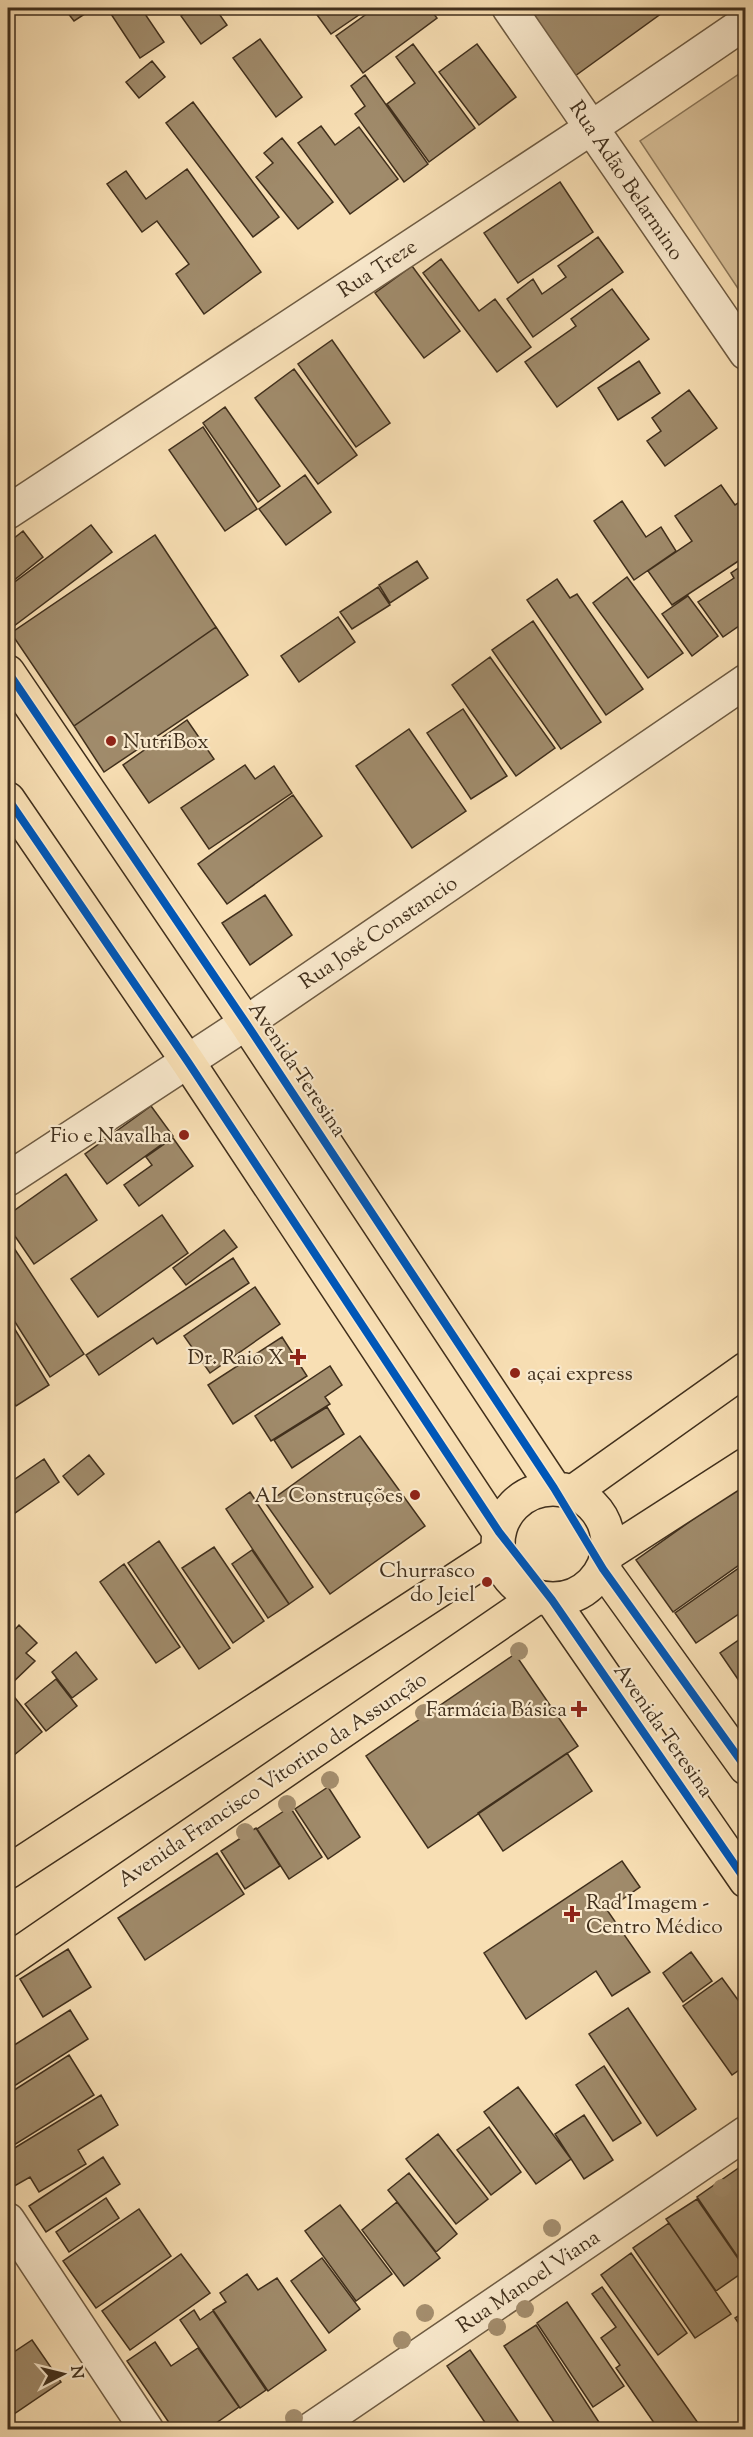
<svg xmlns="http://www.w3.org/2000/svg" width="753" height="2437" font-family="'Sorts Mill Goudy',serif">
  <rect width="100%" height="100%" fill="#f8dfb4"/>
  <filter id="stains"><feTurbulence type="fractalNoise" baseFrequency=".00333" numOctaves="4"/><feColorMatrix values="0 0 0 0 .2 0 0 0 0 .09 0 0 0 0 .02 0 0 0 .5 -.17"/></filter>
  <radialGradient id="worn" r=".72"><stop offset=".6" stop-color="#630" stop-opacity="0"/><stop offset="1" stop-color="#630" stop-opacity=".3"/></radialGradient>
  <path fill="#d9c19a" stroke="#8c785b" stroke-width="1.5" d="M745 70V299L640 141Z"/>
  <path fill="#a08b6b" stroke="#402f1c" stroke-width="1.5" d="M64 8H94L74 21Z
    M107 8H141L164 42 140 58Z
    M192 8H215L227 25 201 44 181 16Z
    M312 8H369L331 34Z
    M375 8H429L437 18 363 73 336 36Z
    M534 8H659L662 13 575 76 528 12Z
    M260 39 302 97 276 117 233 58Z
    M413 44 475 128 429 162 387 104 415 83 396 57Z
    M477 44 516 97 479 125 439 72Z
    M152 61 165 77 139 98 126 82Z
    M365 75 428 164 404 182 355 114 365 106 351 86Z
    M193 102 279 217 253 237 166 123Z
    M321 126 335 145 359 127 398 179 350 214 298 143Z
    M282 138 333 202 298 229 256 177 273 163 264 153Z
    M187 169 261 272 204 314 176 274 189 264 157 221 142 232 107 184 126 171 146 199Z
    M560 182 593 232 518 283 484 233Z
    M598 237 623 272 533 337 507 299 533 279 542 294 566 277 558 266Z
    M441 259 479 311 495 299 531 347 497 372 423 273Z
    M412 266 460 331 424 358 375 293Z
    M612 289 649 339 557 407 525 362 576 326 571 319Z
    M332 340 390 423 356 447 298 364Z
    M639 361 660 393 618 420 598 388Z
    M294 369 357 455 318 484 255 398Z
    M689 390 717 428 665 466 647 441 661 431 652 418Z
    M225 407 280 486 258 502 203 423Z
    M203 427 257 509 225 531 169 450Z
    M305 475 331 512 286 545 259 509Z
    M721 485 735 505 746 498V556L672 605 648 571 692 541 675 516Z
    M622 501 646 537 661 527 676 551 634 580 594 521Z
    M91 525 112 552 14 626 8 618V587Z
    M23 531 43 557 8 585V543Z
    M155 535 216 627 74 726 11 633Z
    M417 561 428 578 390 603 379 585Z
    M746 563V621L723 637 698 602 734 578 731 573Z
    M627 577 683 653 648 678 593 603Z
    M557 579 570 598 577 594 643 689 606 715 527 600Z
    M378 587 390 605 352 629 340 612Z
    M688 596 718 636 692 656 662 614Z
    M338 617 355 642 299 682 281 656Z
    M533 621 601 722 561 749 492 650Z
    M216 627 248 675 104 772 74 726Z
    M490 657 555 748 516 776 452 685Z
    M463 709 507 776 471 799 427 733Z
    M187 720 214 759 149 803 123 765Z
    M409 729 466 811 412 848 356 766Z
    M245 765 255 779 274 766 292 793 209 849 181 808Z
    M293 795 322 836 227 904 198 864Z
    M265 895 292 935 250 965 222 923Z
    M151 1106 173 1136 107 1184 85 1154Z
    M173 1138 193 1166 139 1206 124 1185 152 1165 146 1157Z
    M66 1174 97 1220 34 1264 8 1226V1215Z
    M162 1215 188 1253 98 1317 71 1279Z
    M224 1230 237 1247 186 1285 173 1268Z
    M10 1242 84 1354 50 1377 8 1311V1244Z
    M233 1258 249 1283 157 1344 153 1338 99 1375 86 1355Z
    M255 1287 280 1324 210 1373 184 1336Z
    M8 1318 49 1385 16 1406 8 1392Z
    M282 1337 307 1376 233 1424 208 1385Z
    M330 1366 342 1385 325 1397 330 1404 271 1441 255 1416Z
    M327 1407 344 1434 292 1468 274 1440Z
    M360 1436 425 1526 330 1594 266 1504Z
    M89 1455 104 1474 78 1495 63 1476Z
    M44 1459 59 1482 8 1518V1484Z
    M741 1485 746 1492V1560L673 1612 636 1560Z
    M250 1492 313 1587 289 1604 226 1509Z
    M159 1541 230 1648 199 1669 128 1563Z
    M214 1547 264 1621 233 1643 182 1568Z
    M252 1550 289 1604 268 1618 232 1564Z
    M746 1563V1609L696 1643 675 1613Z
    M124 1564 180 1647 156 1663 100 1582Z
    M19 1625 37 1643 26 1653 35 1661 11 1684 8 1680V1637Z
    M746 1635V1691L720 1653Z
    M76 1652 97 1679 72 1698 52 1672Z
    M515 1654 578 1746 428 1848 366 1756Z
    M56 1679 77 1706 46 1731 25 1704Z
    M8 1689 42 1732 13 1756 8 1749Z
    M567 1753 592 1791 503 1851 478 1813Z
    M328 1787 360 1837 328 1859 295 1809Z
    M290 1807 322 1857 289 1879 257 1829Z
    M256 1828 280 1866 245 1889 221 1851Z
    M217 1853 244 1894 145 1960 118 1918Z
    M622 1861 640 1887 607 1910 650 1972 612 1996 596 1971 526 2019 484 1953Z
    M68 1949 91 1987 43 2017 20 1979Z
    M691 1952 712 1981 683 2002 663 1973Z
    M722 1978 746 2011V2065L732 2075 683 2006Z
    M628 2008 696 2109 657 2136 589 2034Z
    M70 2010 88 2039 8 2090V2049Z
    M69 2055 94 2095 11 2147 8 2141V2094Z
    M604 2066 641 2123 613 2141 576 2085Z
    M518 2087 571 2159 536 2184 484 2112Z
    M101 2095 118 2125 78 2150 86 2164 39 2192 30 2177 11 2188 8 2182V2152Z
    M584 2115 613 2160 584 2179 555 2134Z
    M489 2127 521 2172 491 2195 457 2150Z
    M438 2134 488 2199 456 2224 406 2159Z
    M103 2157 120 2184 46 2232 29 2206Z
    M740 2167 746 2175V2269L697 2197Z
    M409 2173 457 2234 436 2252 388 2190Z
    M106 2198 119 2218 69 2252 56 2232Z
    M697 2199 746 2270 716 2291 666 2219Z
    M397 2202 440 2258 404 2286 362 2230Z
    M340 2205 392 2274 356 2301 305 2231Z
    M139 2209 171 2256 96 2308 63 2261Z
    M669 2223 731 2314 695 2338 633 2248Z
    M631 2253 687 2333 658 2355 601 2275Z
    M181 2254 210 2293 130 2350 102 2311Z
    M322 2258 360 2309 329 2333 291 2281Z
    M247 2274 258 2290 277 2278 326 2350 268 2391 213 2310 226 2302 220 2293Z
    M602 2287 703 2430H659L616 2368 620 2365 601 2338 616 2327 592 2294Z
    M567 2302 624 2386 593 2407 537 2323Z
    M194 2310 200 2320 213 2311 266 2390 240 2408 180 2320Z
    M746 2311V2334L735 2318Z
    M536 2325 604 2430H559L504 2346Z
    M32 2340 61 2382 8 2418V2356Z
    M155 2342 171 2366 198 2348 239 2407 206 2430H174L127 2361Z
    M470 2350 524 2430H490L447 2366Z"/>
  <g fill="none" stroke-linecap="round" stroke-linejoin="round">
    <defs>
      <path id="minor" d="M509 8 746 353
        M8 512 591 128 746 22
        M8 1179 246 1023 746 681
        M8 2220 147 2430
        M310 2430 746 2133"/>
      <path id="major" d="M8 672 246 1023 554 1488
        M8 799 188 1062 499 1532
        M498 1544a55 55 0 1 1 110 0a55 55 0 1 1-110 0Z
        M573 1492 746 1369
        M609 1553 746 1465
        M603 1569 746 1768
        M552 1600 746 1881
        M8 1872 498 1552
        M8 1961 536 1598"/>
    </defs>
    <use href="#minor" stroke="#6e5b42" stroke-width="36"/>
    <use href="#major" stroke="#402f1c" stroke-width="36"/>
    <use href="#minor" stroke="#faeace" stroke-width="33"/>
    <use href="#major" stroke="#f8dfb4" stroke-width="33"/>
    <defs>
      <path id="cycleway" d="M8 672 246 1023 554 1488 603 1569 746 1768
        M8 799 188 1062 499 1532 552 1600 746 1881"/>
    </defs>
    <use href="#cycleway" stroke="#faeace" stroke-width="11"/>
    <use href="#cycleway" stroke="#0057b8" stroke-width="8"/>
  </g>
  <g fill="#a48e6e">
    <circle cx="519" cy="1651" r="9"/>
    <circle cx="424" cy="1713" r="9"/>
    <circle cx="330" cy="1780" r="9"/>
    <circle cx="287" cy="1804" r="9"/>
    <circle cx="245" cy="1832" r="9"/>
    <circle cx="722" cy="2188" r="9"/>
    <circle cx="552" cy="2228" r="9"/>
    <circle cx="525" cy="2309" r="9"/>
    <circle cx="425" cy="2313" r="9"/>
    <circle cx="497" cy="2327" r="9"/>
    <circle cx="402" cy="2340" r="9"/>
    <circle cx="294" cy="2418" r="9"/>
  </g>
  <g fill="#8f2418" stroke="#faeace" stroke-width="2">
    <circle cx="111" cy="741" r="6"/>
    <circle cx="184" cy="1135" r="6"/>
    <path d="M295 1348h6v6h6v6h-6v6h-6v-6h-6v-6h6z"/>
    <circle cx="515" cy="1373" r="6"/>
    <circle cx="415" cy="1495" r="6"/>
    <circle cx="487" cy="1582" r="6"/>
    <path d="M576 1700h6v6h6v6h-6v6h-6v-6h-6v-6h6z"/>
    <path d="M569 1905h6v6h6v6h-6v6h-6v-6h-6v-6h6z"/>
  </g>
  <g text-anchor="middle" stroke-width="4.5" stroke-linejoin="round" paint-order="stroke">
    <g font-size="21" fill="#402f1c" stroke="#faeace">
      <text transform="translate(627 180) rotate(56)" y="7">Rua Adão Belarmino</text>
      <text transform="translate(377 268) rotate(-33)" y="7">Rua Treze</text>
      <text transform="translate(378 932) rotate(-34)" y="7">Rua José Constancio</text>
      <text transform="translate(298 1069) rotate(56)" y="7">Avenida Teresina</text>
      <text transform="translate(664 1730) rotate(55)" y="7">Avenida Teresina</text>
      <text transform="translate(272 1779) rotate(-34)" y="7">Avenida Francisco Vitorino da Assunção</text>
      <text transform="translate(528 2281) rotate(-34)" y="7">Rua Manoel Viana</text>
    </g>
    <g font-size="21" fill="#402f1c" stroke="#faeace" text-anchor="end">
      <text x="123" y="748" text-anchor="start">NutriBox</text>
      <text x="172" y="1142">Fio e Navalha</text>
      <text x="284" y="1364">Dr. Raio X</text>
      <text x="527" y="1380" text-anchor="start">açai express</text>
      <text x="403" y="1502">AL Construções</text>
      <text x="475" y="1577">Churrasco<tspan x="475" dy="24">do Jeiel</tspan></text>
      <text x="567" y="1716">Farmácia Básica</text>
      <text x="586" y="1909" text-anchor="start">Rad Imagem -<tspan x="586" dy="24">Centro Médico</tspan></text>
    </g>
  </g>
  <rect width="753" height="2437" fill="none" stroke="#f8dfb4" stroke-width="30"/>
  <rect x="9" y="9" width="735" height="2419" fill="none" stroke="#402f1c" stroke-width="3"/>
  <rect x="15" y="15" width="723" height="2407" fill="none" stroke="#402f1c" stroke-width="1.5"/>
  <g transform="translate(63 2374) rotate(83)" stroke="#faeace" stroke-width="4.5" paint-order="stroke">
  <path d="M0-4.5L10 22L0 15L-10 22Z" fill="#402f1c"/>
  <text y="-9" font-size="16" font-weight="bold" text-anchor="middle" fill="#402f1c">N</text>
  </g>
  <rect width="100%" height="100%" filter="url(#stains)"/>
  <rect width="100%" height="100%" fill="url(#worn)"/>
</svg>
